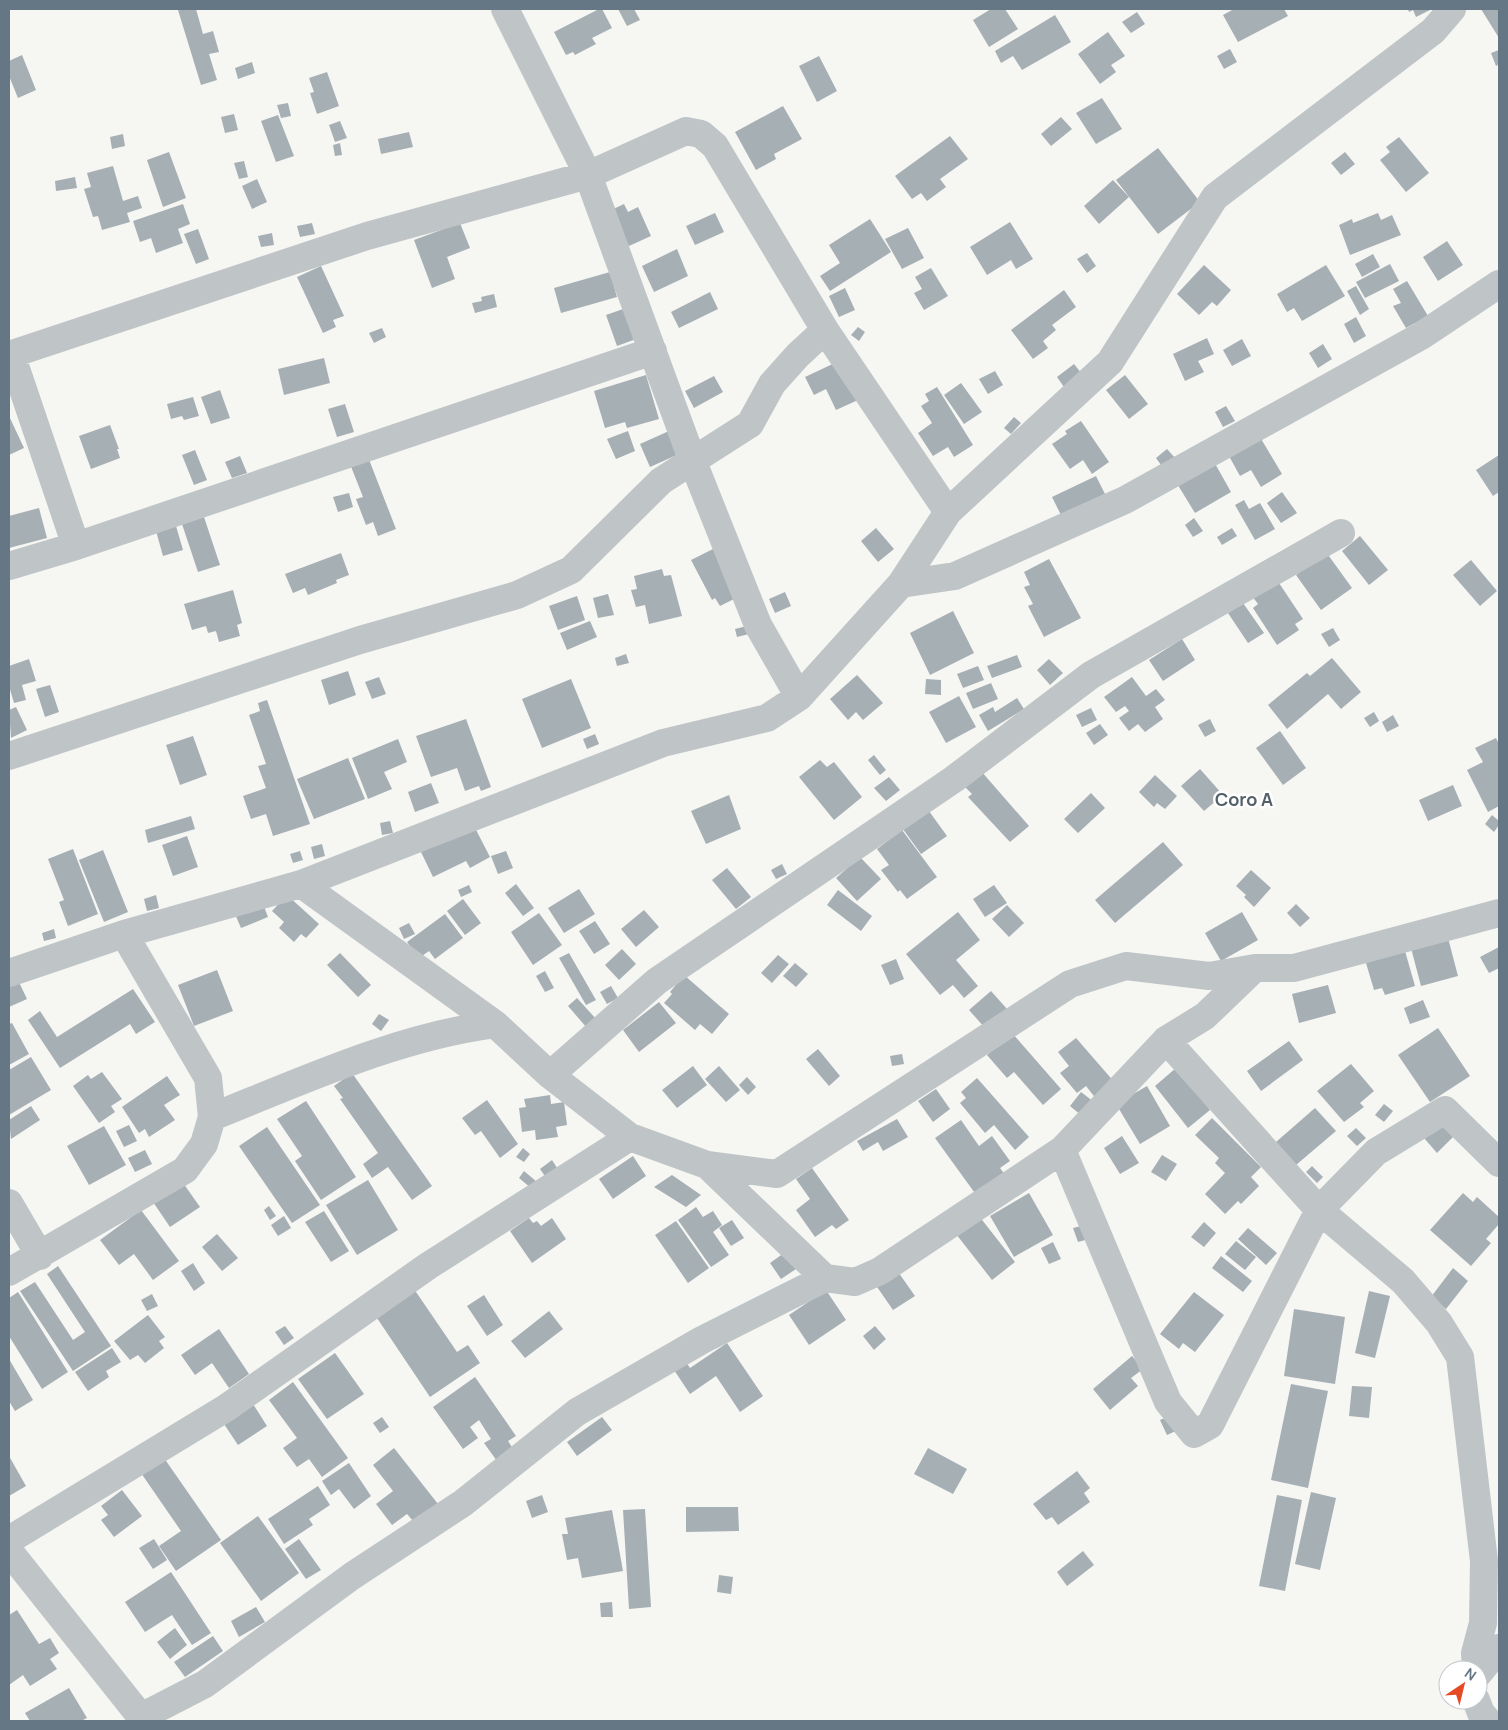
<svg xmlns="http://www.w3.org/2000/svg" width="1508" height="1730" font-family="Manrope,sans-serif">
  <rect width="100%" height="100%" fill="#f6f6f3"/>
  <path fill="#a6afb4" d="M181 9H196L203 34 213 31 219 52 209 54 217 80 201 85 178 10Z
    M599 9H602L612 28 592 38 596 44 575 55 573 52 566 55 554 32Z
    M618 9H634L640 20 627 26Z
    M991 9H1005L1018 29 989 47 973 20Z
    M1234 9H1284L1288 16 1238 42 1223 15Z
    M1408 9H1432L1416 17 1413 10 1409 12Z
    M1481 9H1499V38Z
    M1137 12 1145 24 1131 33 1122 22Z
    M1055 15 1071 42 1022 70 1013 56 1001 63 995 51Z
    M1108 32 1125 56 1111 65 1116 72 1100 84 1078 54Z
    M1230 49 1237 62 1224 69 1217 56Z
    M1499 50V64L1496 66 1491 53Z
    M22 55 36 90 18 98 9 76V61Z
    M819 56 837 91 817 102 799 66Z
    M252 62 255 73 238 79 235 68Z
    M327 72 339 106 317 114 310 93 314 92 309 78Z
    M1102 98 1122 129 1096 144 1076 113Z
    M288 103 291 116 281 118 277 105Z
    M783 106 802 139 774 154 776 159 756 170 735 132Z
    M234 114 238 130 225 133 221 117Z
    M278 115 294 156 276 162 261 121Z
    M1061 117 1072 129 1051 146 1041 134Z
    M340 121 347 138 335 142 329 125Z
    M409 132 413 147 381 154 378 139Z
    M123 134 125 146 112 149 110 137Z
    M950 136 968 159 940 179 946 187 927 201 921 193 912 199 895 176Z
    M1399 137 1429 173 1406 192 1380 160 1390 152 1386 147Z
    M340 143 342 155 335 156 333 145Z
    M1158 148 1200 202 1158 234 1116 180Z
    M169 152 186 198 163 207 147 160Z
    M1345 152 1355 164 1341 175 1331 163Z
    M244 161 248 177 239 179 234 163Z
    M113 166 123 201 138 196 142 208 127 213 130 222 102 230 98 216 93 217 84 189 91 187 87 173Z
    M75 177 77 188 56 191 55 181Z
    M257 179 267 202 252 209 242 186Z
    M1113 180 1129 197 1099 224 1084 206Z
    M183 204 190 224 178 229 183 243 156 253 151 238 140 242 133 221Z
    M624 204 628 212 638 207 651 236 629 246 609 211Z
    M715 213 724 232 695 245 686 226Z
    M1378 213 1381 220 1392 215 1401 235 1350 255 1339 225 1352 219 1353 223Z
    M870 219 891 252 830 291 820 276 840 263 829 245Z
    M1010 222 1033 259 1016 269 1011 260 987 275 970 247Z
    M312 223 315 234 300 237 297 226Z
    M460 223 470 248 447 257 455 279 432 288 414 240Z
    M908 228 924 258 902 269 885 239Z
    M198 229 209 259 196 264 184 234Z
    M272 233 274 245 261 247 258 236Z
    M1447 241 1463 265 1438 281 1423 257Z
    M677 249 688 276 654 292 642 266Z
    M1087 253 1096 266 1087 273 1077 259Z
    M1373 254 1380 267 1362 277 1355 264Z
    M1390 264 1399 281 1365 298 1356 282Z
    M1204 265 1231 290 1217 306 1212 302 1199 315 1177 294Z
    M1326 265 1345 296 1302 321 1294 308 1287 312 1277 294Z
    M321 266 344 316 333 320 336 327 323 333 297 277Z
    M931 268 948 296 924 310 914 293 922 289 915 277Z
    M610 272 617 297 561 313 554 288Z
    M1407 281 1428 316 1406 328 1393 306 1401 303 1393 289Z
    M1356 286 1369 309 1360 315 1347 291Z
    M845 288 855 310 839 317 829 296Z
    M1064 290 1076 307 1052 325 1056 330 1043 341 1048 348 1033 359 1011 330Z
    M710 292 718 309 679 328 671 312Z
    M494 294 497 307 475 313 472 303 482 301 481 297Z
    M626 308 636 339 617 346 606 315Z
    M1356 317 1366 336 1354 343 1344 324Z
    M858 327 865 332 859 341 851 335Z
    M382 328 386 337 374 343 369 333Z
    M1207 338 1214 354 1198 361 1204 372 1185 381 1173 354Z
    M1242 339 1251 356 1232 366 1223 350Z
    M1323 344 1332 359 1318 368 1309 353Z
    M324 358 330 383 284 395 278 369Z
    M839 361 858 400 836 410 826 389 814 395 805 377Z
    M1074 364 1082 374 1064 387 1057 377Z
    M995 371 1003 385 988 394 979 379Z
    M646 375 659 419 627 428 625 422 605 428 594 391Z
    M1125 375 1148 404 1129 419 1106 390Z
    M714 376 723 392 694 408 685 391Z
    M961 383 982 412 964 424 944 395Z
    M937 387 973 445 954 457 948 447 933 456 918 433 932 423 921 406 929 401 925 394Z
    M220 390 230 418 211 424 201 397Z
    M193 397 199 416 184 420 182 416 171 419 167 404Z
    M345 404 354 432 337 437 328 409Z
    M1226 406 1235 421 1223 427 1215 412Z
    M9 416 24 448 9 455Z
    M1014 417 1021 423 1011 434 1004 428Z
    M1081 421 1109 462 1092 474 1083 460 1070 469 1052 444 1067 434 1065 431Z
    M110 425 119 449H117L120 458 91 469 79 436Z
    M628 431 635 451 616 459 607 439Z
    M669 431 679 454 650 467 640 444Z
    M1260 437 1282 474 1261 487 1251 470 1240 476 1229 456Z
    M1167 449 1176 459 1164 469 1156 458Z
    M195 450 207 480 194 485 182 455Z
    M1499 455V492L1493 496 1476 470Z
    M240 456 247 473 232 478 225 462Z
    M368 457 396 529 378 536 373 522 366 525 356 499 363 497 350 464Z
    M1213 460 1231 492 1195 513 1176 482Z
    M1096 476 1105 494 1061 515 1052 497Z
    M1282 492 1297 513 1281 523 1267 503Z
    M349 493 353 507 338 512 333 497Z
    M1244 500 1249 509 1260 503 1275 529 1255 540 1235 505Z
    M39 508 47 538 9 548V516Z
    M204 517 220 565 198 572 182 524Z
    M1194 518 1203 531 1193 537 1185 525Z
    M176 526 183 550 163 556 156 531Z
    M876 528 894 549 878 562 861 541Z
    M1232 528 1237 536 1222 545 1217 537Z
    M1360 536 1388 570 1369 585 1342 551Z
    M713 549 738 597 720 606 715 598 712 600 691 560Z
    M1326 552 1352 588 1321 610 1296 575Z
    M341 553 349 575 336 580 337 583 308 595 305 588 293 593 285 574Z
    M1049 559 1081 618 1044 637 1028 606 1033 604 1024 587 1030 585 1024 572Z
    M1471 560 1497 591 1480 606 1453 575Z
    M662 569 664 576 671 575 682 616 649 624 645 605 636 607 631 590 637 589 634 576Z
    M1277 580 1303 619 1295 624 1299 630 1277 645 1253 608 1258 604 1252 596Z
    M233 590 242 623 237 625 240 636 219 642 216 631 208 633 206 626 192 630 184 604Z
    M785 592 791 606 775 613 769 599Z
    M608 594 614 615 598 618 593 598Z
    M577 596 585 620 558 630 549 606Z
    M1243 603 1264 633 1248 643 1228 613Z
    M953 611 974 653 930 675 910 633Z
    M590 621 597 637 567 650 560 633Z
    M747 626 749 634 737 637 735 629Z
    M1333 628 1340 640 1329 647 1321 634Z
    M1182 639 1195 660 1163 681 1149 660Z
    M626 654 629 663 617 666 615 658Z
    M1017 655 1022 667 992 678 987 666Z
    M1332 658 1361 692 1341 709 1328 694 1287 729 1268 705 1307 673 1310 676Z
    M29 659 36 681 22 685 26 700 14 703 9 686V666Z
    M1049 659 1063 673 1050 685 1037 670Z
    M978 666 984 680 963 688 957 674Z
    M348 671 356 695 329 705 321 680Z
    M857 675 883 703 863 720 856 712 848 720 830 699Z
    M379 677 386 694 372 699 365 682Z
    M1132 677 1146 696 1156 689 1165 700 1155 707 1163 719 1145 732 1138 724 1129 731 1119 718 1129 711 1125 706 1116 712 1104 697Z
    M571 679 591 728 542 748 522 699Z
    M926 679 941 680V695L925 694Z
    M991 683 998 699 973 709 966 693Z
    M50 685 59 712 45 717 36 689Z
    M959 696 976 727 946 743 929 712Z
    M1017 698 1024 709 988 731 979 715 993 707 995 712Z
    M267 700 310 824 273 836 266 814 251 819 243 796 266 788 258 766 266 764 249 715 260 711 258 703Z
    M16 707 27 730 11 738 9 710Z
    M1091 708 1097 720 1082 727 1076 715Z
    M1374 712 1379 721 1370 727 1364 718Z
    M1393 715 1399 726 1387 732 1382 722Z
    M466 719 491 787 481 791 479 786 465 791 457 768 431 777 416 736Z
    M1210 719 1216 731 1205 737 1198 725Z
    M1100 724 1108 735 1094 745 1086 733Z
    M1280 731 1306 768 1283 785 1256 748Z
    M595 734 599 744 587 749 583 739Z
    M193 736 207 775 180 785 166 745Z
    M1496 738 1499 744V806L1488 812 1467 770 1483 762 1475 748Z
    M398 739 407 762 384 772 392 789 368 799 352 758Z
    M874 755 886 770 880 775 868 760Z
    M348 758 365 799 314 819 297 779Z
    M820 760 827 767 834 762 862 797 834 820 799 777Z
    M1200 769 1223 795 1204 811 1181 786Z
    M981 771 1029 826 1010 842 968 797 972 794 964 786Z
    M1155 775 1177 796 1165 809 1157 803 1154 807 1139 792Z
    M889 777 900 790 886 801 874 788Z
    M431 783 439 803 415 812 408 792Z
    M1453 785 1462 806 1428 821 1419 800Z
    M1091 793 1105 808 1078 833 1064 819Z
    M729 795 741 829 706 844 691 811Z
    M926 807 947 836 921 854 900 825Z
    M1492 815 1499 821V825L1494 832 1485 824Z
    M191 816 195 829 148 843 145 830Z
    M390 821 393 833 382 835 380 823Z
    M474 826 490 857 470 868 466 861 433 877 421 852Z
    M902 830 937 877 907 899 900 890 898 892 881 870 889 865 877 849Z
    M187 836 198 867 173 876 162 845Z
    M1163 842 1183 865 1115 923 1095 900Z
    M322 844 325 856 314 859 311 847Z
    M73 849 98 914 68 926 59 902 64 900 48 859Z
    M103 850 128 912 104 922 79 860Z
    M300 851 303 860 293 863 290 854Z
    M506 851 513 868 498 874 491 856Z
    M860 857 881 879 857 901 836 878Z
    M782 864 787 874 776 879 771 870Z
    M727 868 751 897 736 909 712 880Z
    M1251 870 1271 888 1254 907 1244 897 1246 895 1236 886Z
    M516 884 534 908 523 916 505 893Z
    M469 885 472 892 461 897 458 890Z
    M994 885 1007 903 985 917 973 899Z
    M579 889 595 914 564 933 548 908Z
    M838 890 872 916 861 931 827 905Z
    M156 895 159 908 147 911 144 899Z
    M287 895 319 924 306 938 301 934 294 942 279 928 284 922 272 911Z
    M463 899 481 923 465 935 447 911Z
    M263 904 268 917 241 928 235 914Z
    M1296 904 1310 918 1300 927 1287 913Z
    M1007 905 1024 923 1009 937 992 919Z
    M644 910 659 927 636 947 621 929Z
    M958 912 980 940 956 960 978 986 964 998 953 985 940 995 906 954Z
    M1242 912 1258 940 1221 961 1205 933Z
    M539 913 562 945 533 965 511 932Z
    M445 914 463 938 435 959 429 951 419 958 407 942Z
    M595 921 610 944 594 954 579 931Z
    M409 923 415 934 404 939 399 928Z
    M54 929 56 938 44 941 42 933Z
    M1448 938 1458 976 1421 986 1411 948Z
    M1499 947V968L1489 973 1480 957Z
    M622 949 636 964 619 980 605 965Z
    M1405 951 1415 986 1385 995 1382 988 1374 990 1366 963Z
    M340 953 371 985 358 997 327 965Z
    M569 953 596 1000 586 1005 559 958Z
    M778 955 789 964 772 983 761 973Z
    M896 959 904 979 890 985 881 965Z
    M795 963 808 974 796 987 783 976Z
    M217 970 233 1011 194 1026 178 985Z
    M545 971 554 988 545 992 536 976Z
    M684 975 729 1014 712 1034 700 1024 695 1030 664 1003 672 994 670 992Z
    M17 978 27 999 9 1007V982Z
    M1328 985 1336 1013 1299 1023 1292 994Z
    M611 986 618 998 607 1004 600 992Z
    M133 989 155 1022 136 1034 130 1024 60 1068 28 1020 40 1011 57 1037Z
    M991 991 1007 1009 985 1028 969 1010Z
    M577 998 597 1020 587 1028 568 1006Z
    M1423 1000 1430 1017 1410 1024 1404 1008Z
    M659 1002 676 1023 639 1052 623 1030Z
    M379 1014 389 1020 381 1031 372 1024Z
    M12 1023 29 1054 9 1065V1024Z
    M1438 1028 1470 1076 1430 1102 1398 1055Z
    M1012 1033 1061 1089 1043 1105 1014 1072 1007 1078 987 1055Z
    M1076 1038 1116 1084 1097 1100 1086 1086 1077 1093 1060 1073 1069 1066 1058 1052Z
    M1289 1041 1303 1060 1261 1091 1247 1071Z
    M818 1049 840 1076 829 1086 806 1059Z
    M902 1054 904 1064 892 1066 890 1056Z
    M31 1057 51 1090 9 1115V1070Z
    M1351 1064 1374 1091 1360 1103 1364 1107 1344 1122 1317 1091Z
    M693 1066 707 1085 677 1108 662 1090Z
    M719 1066 740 1090 726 1102 705 1079Z
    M1176 1068 1210 1110 1188 1128 1155 1086Z
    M102 1072 122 1099 111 1106 115 1112 99 1123 73 1086 88 1075 91 1079Z
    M352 1073 432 1186 412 1200 388 1167 372 1178 363 1164 378 1153 340 1099 343 1098 334 1086Z
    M167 1076 180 1095 164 1105 175 1120 149 1137 145 1129 139 1133 122 1107Z
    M747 1077 756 1087 748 1095 739 1085Z
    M977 1078 1029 1137 1015 1150 994 1125 985 1133 960 1103 966 1098 961 1092Z
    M1147 1086 1170 1126 1140 1144 1116 1104Z
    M936 1089 950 1109 933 1122 918 1101Z
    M1081 1092 1094 1102 1082 1116 1070 1106Z
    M550 1095 551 1104 564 1102 567 1125 556 1127 558 1137 536 1140 535 1130 522 1132 519 1108 526 1107 524 1099Z
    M487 1100 518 1144 500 1158 481 1131 475 1135 462 1118Z
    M306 1101 356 1177 321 1200 295 1161 302 1156 277 1119Z
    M1384 1104 1393 1111 1384 1122 1375 1115Z
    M31 1106 40 1120 11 1139 9 1120Z
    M1315 1108 1336 1131 1296 1165 1276 1142Z
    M1212 1118 1261 1167 1251 1177 1259 1186 1241 1204 1238 1201 1225 1214 1205 1194 1225 1173 1215 1163 1219 1158 1195 1135Z
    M897 1119 908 1137 883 1151 878 1142 863 1151 857 1141Z
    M961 1120 979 1146 992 1136 1010 1161 1000 1168 1006 1176 977 1196 935 1138Z
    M1440 1123 1453 1137 1437 1153 1424 1138Z
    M129 1125 137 1141 124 1147 116 1131Z
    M104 1126 126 1165 89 1185 67 1146Z
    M267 1127 320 1205 292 1223 239 1146Z
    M1356 1128 1366 1138 1357 1146 1347 1136Z
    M1122 1136 1139 1163 1120 1174 1104 1148Z
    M523 1148 530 1154 524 1162 516 1157Z
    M145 1150 152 1164 135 1172 128 1158Z
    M1162 1155 1177 1164 1166 1181 1151 1172Z
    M633 1156 646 1176 613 1199 599 1179Z
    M552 1160 559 1171 547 1179 540 1169Z
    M1312 1166 1323 1177 1317 1183 1306 1172Z
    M812 1168 849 1220 836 1229 832 1225 815 1237 796 1210 810 1199 796 1179Z
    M524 1171 537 1182 531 1188 519 1178Z
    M672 1175 701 1195 686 1207 654 1187Z
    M181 1180 200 1207 170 1227 151 1199Z
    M368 1180 398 1230 357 1255 326 1205Z
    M1029 1193 1053 1235 1014 1257 990 1216Z
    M1463 1193 1473 1202 1477 1197 1499 1217V1224L1486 1239 1491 1243 1471 1266 1430 1230Z
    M269 1206 276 1216 270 1220 264 1210Z
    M696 1207 703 1217 713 1211 722 1225 713 1232 729 1255 711 1267 678 1220Z
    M141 1210 179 1261 153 1280 134 1254 119 1265 100 1240Z
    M324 1211 349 1251 331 1262 305 1222Z
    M284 1216 291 1228 278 1236 271 1225Z
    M979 1216 1015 1262 992 1280 956 1234Z
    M529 1218 533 1223 537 1221 541 1226 552 1218 566 1239 532 1263 510 1231Z
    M732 1220 744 1238 731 1246 719 1228Z
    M676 1221 709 1268 688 1283 655 1235Z
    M1204 1222 1216 1233 1204 1247 1191 1237Z
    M1085 1225 1089 1239 1078 1242 1073 1228Z
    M1248 1228 1277 1253 1266 1265 1238 1239Z
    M217 1234 238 1258 222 1271 202 1247Z
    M1236 1241 1256 1257 1245 1270 1225 1254Z
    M1053 1242 1061 1259 1049 1264 1041 1248Z
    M784 1253 796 1269 781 1279 770 1263Z
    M1221 1256 1252 1281 1243 1292 1212 1268Z
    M193 1263 205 1283 194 1291 181 1271Z
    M58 1266 111 1346 73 1371 20 1291 35 1282 73 1340 85 1332 47 1274Z
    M1453 1268 1468 1281 1446 1309 1431 1297Z
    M896 1269 915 1296 893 1310 875 1284Z
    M414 1289 457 1352 468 1345 480 1363 430 1397 375 1315Z
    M826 1290 846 1320 809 1345 789 1315Z
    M1369 1291 1390 1296 1375 1358 1355 1353Z
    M18 1292 68 1372 42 1389 9 1336V1298Z
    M1194 1292 1224 1315 1195 1352 1183 1343 1179 1349 1160 1334Z
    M152 1294 158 1306 147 1311 141 1300Z
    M484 1295 503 1325 487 1336 467 1306Z
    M1294 1309 1345 1317 1335 1384 1284 1376Z
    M549 1311 563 1329 525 1358 511 1341Z
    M148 1315 165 1337 159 1341 164 1348 145 1363 138 1355 130 1360 114 1341Z
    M285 1326 294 1338 284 1345 275 1332Z
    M875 1326 886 1339 874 1350 863 1336Z
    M219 1329 249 1374 229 1388 212 1363 195 1375 181 1355Z
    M727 1343 763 1396 740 1412 716 1376 690 1394 672 1367 684 1359 690 1368Z
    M112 1348 121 1362 106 1371 109 1377 88 1391 75 1372Z
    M335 1353 364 1394 327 1419 298 1379Z
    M1132 1356 1143 1369 1131 1378 1138 1386 1110 1410 1093 1389Z
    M9 1359 33 1400 15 1411 9 1401Z
    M475 1377 516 1436 508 1441 514 1450 497 1461 484 1443 491 1439 479 1420 470 1427 478 1438 463 1449 433 1407Z
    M293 1382 348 1458 322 1477 309 1459 297 1467 283 1448 297 1438 269 1400Z
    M1291 1384 1328 1391 1308 1488 1271 1480Z
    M1352 1386 1372 1387 1369 1418 1349 1416Z
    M253 1404 267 1426 238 1445 224 1424Z
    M1172 1415 1178 1430 1167 1435 1160 1420Z
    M382 1417 389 1427 380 1433 373 1423Z
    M602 1417 612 1430 577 1456 567 1442Z
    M394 1448 438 1504 414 1522 407 1514 392 1525 376 1504 393 1491 373 1465Z
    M928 1448 967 1469 953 1494 914 1474Z
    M9 1456 26 1486 9 1496Z
    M164 1458 221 1540 176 1571 159 1546 181 1531 141 1473Z
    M349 1463 371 1496 354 1509 339 1489 331 1495 322 1481Z
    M1077 1471 1090 1488 1084 1493 1090 1502 1058 1525 1052 1517 1046 1520 1033 1504Z
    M318 1486 330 1505 309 1519 313 1525 284 1544 268 1519Z
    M122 1490 142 1516 114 1537 101 1520 108 1515 101 1506Z
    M1311 1492 1336 1498 1320 1570 1295 1564Z
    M542 1495 548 1512 532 1518 526 1501Z
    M1277 1495 1302 1500 1285 1591 1259 1586Z
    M686 1507H738L739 1531 686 1532Z
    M645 1509 651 1607 629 1609 623 1510Z
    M612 1510 623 1571 582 1578 578 1558 567 1560 562 1534H568L565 1518Z
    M258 1516 299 1573 261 1601 220 1543Z
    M154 1539 167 1560 153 1569 139 1548Z
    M299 1539 321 1570 306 1579 285 1549Z
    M1083 1551 1094 1565 1067 1586 1057 1572Z
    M171 1572 211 1633 192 1645 172 1615 145 1632 125 1602Z
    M719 1575 733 1577 731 1594 717 1592Z
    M612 1602 613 1617H601L600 1603Z
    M256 1607 265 1622 239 1637 231 1621Z
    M17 1610 39 1644 50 1638 59 1653 50 1659 57 1669 30 1686 23 1675 9 1685V1615Z
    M175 1628 187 1645 170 1659 157 1642Z
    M213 1636 223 1651 185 1677 174 1662Z
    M69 1688 87 1718 81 1721H30L25 1713Z"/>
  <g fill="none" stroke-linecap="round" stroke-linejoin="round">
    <path stroke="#bfc4c7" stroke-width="28" d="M505 9 588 175 693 462 758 625 799 697
      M11 354 76 546 653 351
      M9 355 367 236 588 175 686 131 701 134 715 146 825 330 948 512
      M9 566 76 546
      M901 584 955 576 1125 500 1421 336 1499 284
      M9 756 360 640 517 595 571 570 661 481 750 424 772 384 798 355 825 330
      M301 884 495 1024 550 1075 630 1137 707 1165 777 1174 1070 984 1126 966 1209 976 1255 968H1294L1499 913
      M9 973 124 934 301 884 663 743 767 718 799 697 901 584 948 512 1110 362 1215 197 1433 31 1452 9
      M1166 1040 1319 1210 1403 1281 1439 1323 1460 1357 1484 1561 1483 1623 1475 1653 1476 1670
      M550 1075 657 981 954 779 1091 675 1341 533
      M212 1117C304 1080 397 1037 495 1024
      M1062 1150 1168 1402 1194 1434 1210 1425 1319 1210 1376 1152 1445 1110 1499 1163
      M707 1165 825 1278 855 1282 880 1271 1062 1150 1166 1040 1205 1016 1255 968
      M9 1203 40 1256
      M9 1272 185 1170 204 1144 212 1117 208 1078 124 934
      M9 1540 226 1408 428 1266 630 1137
      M9 1551 141 1717 205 1684 352 1576 463 1503 577 1412 702 1340 825 1278
      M1478 1674 1499 1648
      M1476 1700 1481 1713 1488 1721"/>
  </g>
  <g text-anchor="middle" stroke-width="5" stroke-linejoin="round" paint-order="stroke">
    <g font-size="18" font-weight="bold" fill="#536069" stroke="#fff">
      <text x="1244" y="806">Coro A</text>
    </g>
  </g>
  <rect width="1508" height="1730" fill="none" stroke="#657784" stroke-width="20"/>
  <g transform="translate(1463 1685) rotate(35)"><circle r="24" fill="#ffffff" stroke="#c1c9ce"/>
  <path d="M0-4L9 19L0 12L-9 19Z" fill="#e44b25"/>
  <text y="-8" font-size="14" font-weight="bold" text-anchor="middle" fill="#657784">N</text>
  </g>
</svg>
